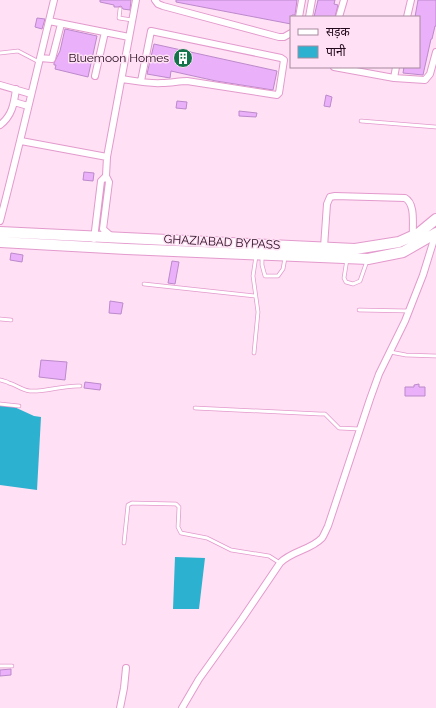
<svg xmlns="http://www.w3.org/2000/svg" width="436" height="708" font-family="Raleway,'Noto Sans Devanagari',sans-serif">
  <rect width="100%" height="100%" fill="#ffe0f4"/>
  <path fill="#2db1d0" d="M10 405 34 416 41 417 37 490 0 485V406Z
    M175 557 205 558 199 609H173Z"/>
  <path fill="#eab1fa" stroke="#bc89cb" d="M100 0H131L130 10 123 9 121 6 118 7H114V5L100 2Z
    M176 0H297L295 15H292L291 17V24L176 2Z
    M318 0H335L334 4 338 5 335 17H314Z
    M418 0H436V26H435L432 39H431L423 75 403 73 404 67H419V17H415Z
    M37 18 45 19 42 29 35 27Z
    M65 29 97 36 88 77 55 69 56 65H54V63L60 51Z
    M154 44 277 71 273 90 216 81 171 71 170 78 147 74Z
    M326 95 332 97 330 107 324 106Z
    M177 101 187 102 186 109 176 108Z
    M239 111 257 113 256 117 239 116Z
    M84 172 94 173 93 181 83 180Z
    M11 253 23 255 22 262 10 260Z
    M172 261 179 262 175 284 168 283Z
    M110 301 123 303 121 314 109 313Z
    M41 360 67 362 65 380 39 377Z
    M85 382 101 384 100 390 84 388Z
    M419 384V387H425V396H405V387H414V385Z
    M11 669V675L0 676V670Z"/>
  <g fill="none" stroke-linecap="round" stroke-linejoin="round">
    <defs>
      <path id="service" d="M120 9 119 18 132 20
        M0 53 18 51 39 62
        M361 121 436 127
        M262 257V265L265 276H278L283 269 285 258
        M347 259 344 278 346 282 353 284 360 281 367 261
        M144 284 255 296
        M359 310 409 311
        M0 319 11 320
        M390 352 406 355 436 356
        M254 353 258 312 253 276 256 256
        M0 380C3 381 6 381 9 383 17 385 21 390 30 391 47 392 63 385 80 386
        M0 404 19 406
        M195 408 320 414H325L339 428 360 429
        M124 543 128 505 132 503 176 504 179 507 178 527 181 533 207 538 231 550 269 556 280 563
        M0 666H12"/>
      <path id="minor" d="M155 0 158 4 163 6 279 37H284L291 33
        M299 17 302 0
        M309 17 312 0
        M339 17 344 0
        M407 17 411 0
        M49 21 129 37
        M40 58 52 59 61 24
        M334 67 394 78 425 80 430 74 436 52
        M95 76 105 32
        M394 78 396 67
        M122 79C135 81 149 84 162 83 171 83 179 81 187 81L277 95 279 93 284 60 281 58 151 31 141 81
        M0 85 31 94
        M14 102 28 106
        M0 125C12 116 14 104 16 89
        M21 141 107 157
        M0 221C19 148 36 74 54 0
        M112 237 103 229 109 182 106 176 107 157 136 0
        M94 239 101 181 106 176
        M324 247 327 204 330 197 335 196 405 198C416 204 412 225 413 236
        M120 708 124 688 126 668
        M182 708 199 679 242 619 280 563C291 551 311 550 322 538 324 535 326 530 328 526L370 399 379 374 405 321 423 275 436 233"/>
      <path id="trunk" d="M0 232 355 249 399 242 419 233 436 219
        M0 242 126 249 368 259 403 252 436 233"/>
    </defs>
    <use href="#service" stroke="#e39acd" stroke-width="4.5"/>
    <use href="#minor" stroke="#e39acd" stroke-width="8"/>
    <use href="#trunk" stroke="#e39acd" stroke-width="12"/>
    <use href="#service" stroke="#fff" stroke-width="3"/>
    <use href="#minor" stroke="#fff" stroke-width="6"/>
    <use href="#trunk" stroke="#fff" stroke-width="10"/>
  </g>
  <defs>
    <symbol id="building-disc" viewBox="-11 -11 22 22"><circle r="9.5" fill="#13734a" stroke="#ffe0f4"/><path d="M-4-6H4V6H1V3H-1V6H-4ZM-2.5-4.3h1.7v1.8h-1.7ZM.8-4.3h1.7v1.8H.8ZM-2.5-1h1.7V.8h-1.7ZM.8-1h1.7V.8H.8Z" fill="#fff"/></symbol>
  </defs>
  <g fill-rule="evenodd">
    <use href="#building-disc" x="172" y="47" width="22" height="22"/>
  </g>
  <g text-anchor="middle" stroke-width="3" stroke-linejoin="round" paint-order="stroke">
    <g font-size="12" fill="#23091c" stroke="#ffe0f4" text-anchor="end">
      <text x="169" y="62">Bluemoon Homes</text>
    </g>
    <g font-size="12" fill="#23091c" stroke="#ffe0f4">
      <text transform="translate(222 242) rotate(3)" y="4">GHAZIABAD BYPASS</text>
    </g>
  </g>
  <rect x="290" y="16" width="130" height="52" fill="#ffe0f4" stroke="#a78a9e"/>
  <rect x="298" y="29" width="20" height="6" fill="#ffffff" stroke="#a78a9e"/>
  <text x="326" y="36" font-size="12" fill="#23091c">सड़क</text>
  <rect x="298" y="46" width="20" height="12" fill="#2db1d0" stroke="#a78a9e"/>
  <text x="326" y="56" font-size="12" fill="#23091c">पानी</text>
</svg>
